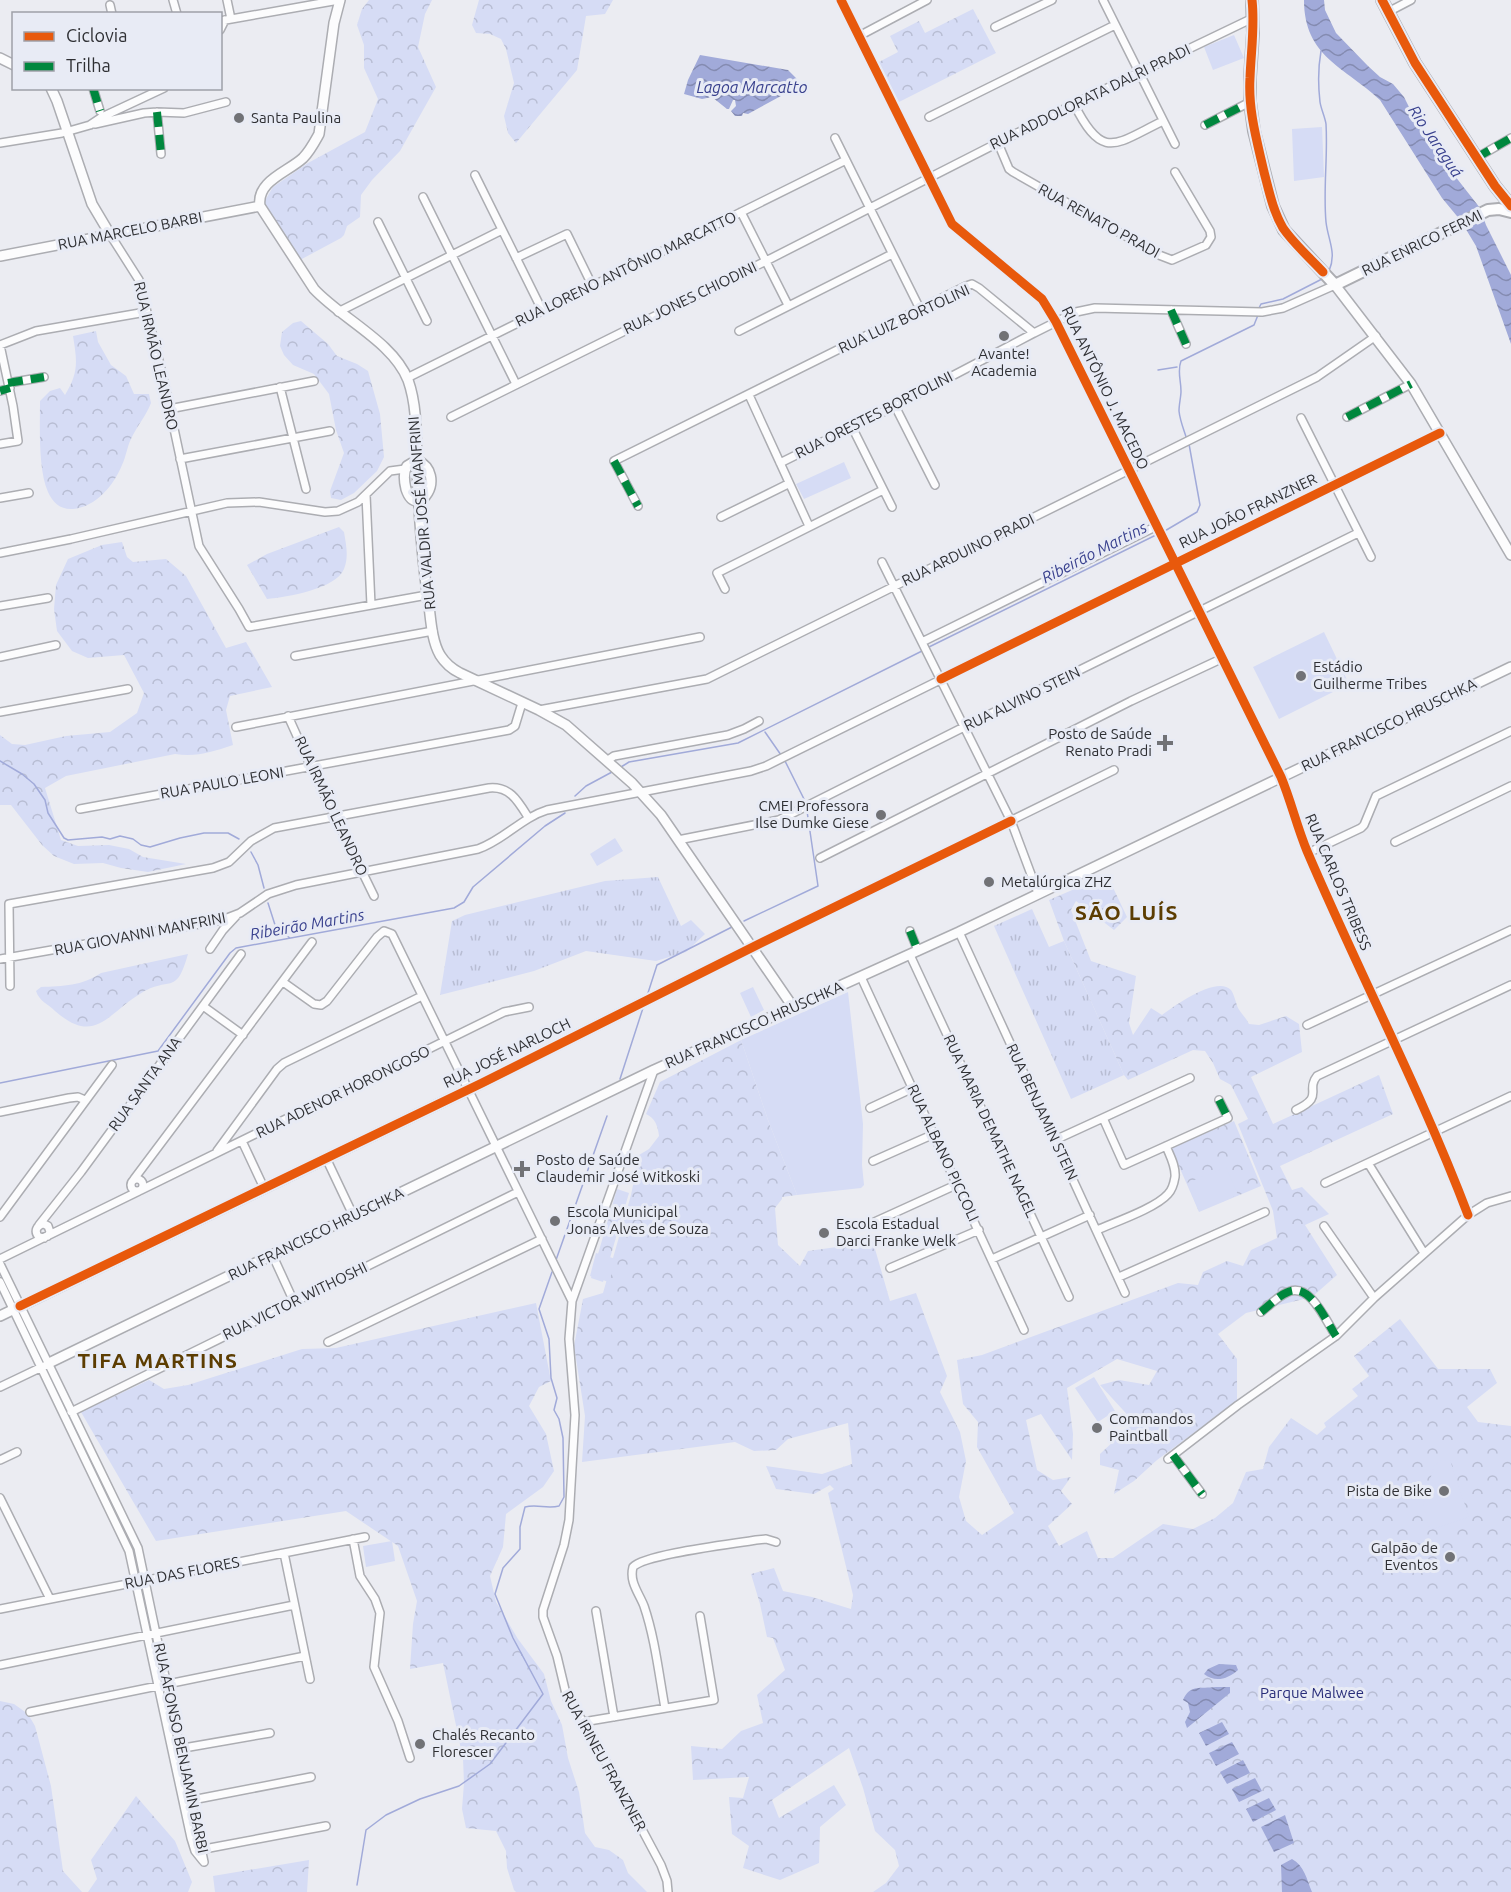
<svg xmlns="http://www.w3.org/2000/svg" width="1511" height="1892" font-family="Ubuntu,sans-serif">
  <defs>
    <pattern id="grass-tufts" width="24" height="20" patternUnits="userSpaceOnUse" patternTransform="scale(1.5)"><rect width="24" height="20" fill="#d6dcf5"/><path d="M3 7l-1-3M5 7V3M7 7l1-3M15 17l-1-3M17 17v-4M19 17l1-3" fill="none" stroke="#b8bdd3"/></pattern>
    <pattern id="forest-crowns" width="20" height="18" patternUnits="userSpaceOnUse" patternTransform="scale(1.5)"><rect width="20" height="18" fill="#d6dcf5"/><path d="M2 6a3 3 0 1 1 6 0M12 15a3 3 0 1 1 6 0" fill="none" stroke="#b8bdd3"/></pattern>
    <pattern id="water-waves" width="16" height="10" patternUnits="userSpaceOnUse" patternTransform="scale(1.5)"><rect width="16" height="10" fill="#a1aad9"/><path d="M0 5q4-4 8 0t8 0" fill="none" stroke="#848bb1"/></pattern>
  </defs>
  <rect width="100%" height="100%" fill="#ebecf2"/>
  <path fill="url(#grass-tufts)" d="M658 877 681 926 691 920 705 934 686 952 656 961 586 951 534 971 440 995 452 921 465 915 605 881Z
    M1032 909 1049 947 1064 941 1124 1075 1071 1099 994 926Z"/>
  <path fill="url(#forest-crowns)" d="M369 0H432L425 14 418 47 436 87 400 151 372 180 361 195 360 217 347 226 344 235 341 238 300 260 263 204 273 187 308 163 365 132 378 99 364 68V45L357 25 362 9Z
    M479 0H613L605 14 586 16 577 70 516 143 508 133 504 116 514 83 506 49 501 39 490 34 476 33 472 25Z
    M973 9 996 53 899 102 879 62 898 52 890 36 919 21 925 33Z
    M301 321 328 344 337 356 357 364 368 371 380 414 384 457 377 471 354 493 341 500 331 498 330 491 344 453 336 430 329 394 314 374 293 365 284 355 280 346 282 332 293 323Z
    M96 331 98 342 111 365 126 376 134 394H149L151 403C146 416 137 426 131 439 127 447 126 457 122 465 114 485 96 507 73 509 61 510 53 503 48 492 38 469 40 427 40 401L50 391 60 388 65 395C79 372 77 361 73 336Z
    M339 527 344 532C346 544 349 557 344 569 336 589 287 597 267 599L247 565 267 554Z
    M122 542 127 557 133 562 166 559 186 576 226 648 246 642 272 687 230 696 226 710 233 745C212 752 197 757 175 754L66 776 45 788 61 840 78 846 109 845 129 849 143 857 186 864 148 872 121 868 103 863 74 864 54 856 42 845 11 805H0V735L12 744 25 745 66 736 110 732 137 713 144 693 124 655 88 658 72 651 57 631 54 609 56 585 68 559 102 545Z
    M1107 875 1127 917 1114 930 1076 901 1071 910 1091 961 1136 976 1129 1023 1133 1035 1151 1008 1162 1015C1174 1006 1217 975 1231 990 1234 994 1236 1003 1238 1008 1241 1013 1246 1018 1249 1024L1259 1025 1286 1016 1299 1024 1302 1052 1251 1077 1273 1124 1379 1075 1393 1114 1280 1166 1292 1190 1302 1187 1329 1214 1305 1225 1337 1275 1312 1297 1246 1313 1218 1334 1237 1359V1401L1157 1460 1134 1481 1114 1494 1119 1470 1100 1465V1454L1134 1422 1100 1385 1119 1380 1149 1385 1157 1371 1117 1359 1067 1388 1073 1434 1072 1460 1041 1414 1026 1420 1037 1470 1053 1480 1071 1477 1061 1491 1072 1504 1048 1526 1059 1546 1087 1531 1098 1558H1113L1163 1524 1193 1529 1215 1518 1233 1503 1246 1472 1263 1469 1269 1447 1291 1418 1317 1435 1326 1427 1324 1423 1358 1396 1352 1389 1369 1376 1354 1356 1400 1319 1438 1369H1490L1497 1383 1467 1407 1478 1422 1511 1426V1892H873L886 1883 899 1866 895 1850 875 1831 863 1788 849 1748 772 1800 779 1818 834 1785 846 1805 820 1827 819 1863 780 1880 743 1868 749 1846 732 1834 729 1797 743 1798 749 1777 693 1780 691 1746 722 1749 741 1731 763 1723 757 1695 785 1670 773 1638 767 1637 760 1604 751 1574 774 1568 783 1591 812 1597 851 1609 853 1595 828 1493 834 1489 830 1485 814 1494 776 1489 766 1466 822 1474 852 1464 848 1423 788 1439 776 1450 754 1451 735 1442 582 1462 585 1416 574 1346 583 1299 603 1293 631 1195 639 1155 649 1149 659 1136C658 1126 655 1118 646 1114L660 1082 741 1040 768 1120 797 1195 782 1197V1199L775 1208 778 1245 800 1266 808 1251 873 1242 890 1301 916 1293 947 1376 940 1392 960 1432 966 1461 959 1497 966 1521 982 1535 1014 1513 977 1447 978 1422 963 1404 957 1360 982 1355 1178 1283 1198 1285 1203 1272 1227 1261 1243 1266 1251 1250 1277 1238 1273 1211 1238 1124 1248 1119 1231 1085 1220 1079 1213 1063 1205 1051 1193 1050 1128 1080 1124 1075 1064 941 1049 900Z
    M188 954C176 996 171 976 143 992 108 1012 96 1047 55 1011 48 1004 39 1001 36 991L41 987C63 986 82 986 101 973Z
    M1234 1121 1261 1186 1199 1212 1171 1148Z
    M617 1189 629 1193 603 1282 591 1278Z
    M536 1303 551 1381 539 1387 529 1406 546 1434 554 1471 543 1487 506 1514 503 1547 490 1576 496 1602 518 1639 544 1674 551 1701 562 1725 568 1758 579 1792 585 1833 595 1847 609 1850 623 1860 628 1873 647 1892H516L514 1890 507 1868 506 1851 496 1831 466 1828 462 1809 464 1783 463 1759 443 1663 410 1669 413 1624 417 1601 398 1546 346 1511 156 1541 81 1412 149 1380 164 1389 188 1385 302 1349 336 1348Z
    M0 1701 14 1704 28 1714 35 1726 51 1786 63 1871 82 1892H0Z
    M136 1796 175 1841 192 1882 188 1892H88L97 1879 91 1860Z
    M309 1860 307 1892H215L213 1876Z"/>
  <path fill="#d6dcf5" d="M1234 35 1244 58 1213 70 1204 47Z
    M1322 127 1324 177 1294 181 1292 129Z
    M844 462 851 478 804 499 796 484Z
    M1324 632 1349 684 1279 719 1253 667Z
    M615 838 623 851 597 866 590 854Z
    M753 987 764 1010 751 1017 740 993Z
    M848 992 863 1124 862 1165 864 1185 861 1188 797 1195 768 1120 741 1040Z
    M1226 1167 1238 1195 1199 1211 1187 1183Z
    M596 1253 616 1259 609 1282 590 1276Z
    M1094 1377 1115 1411 1098 1422 1075 1388Z
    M1450 1460 1469 1517 1430 1530 1423 1505 1434 1466 1440 1461Z
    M392 1541 395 1561 366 1567 363 1546Z"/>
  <path fill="url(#water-waves)" d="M1304 0H1324L1325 10 1336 33 1368 66 1380 77 1393 84 1404 97 1414 117 1433 148 1480 208 1486 225 1511 275V344L1476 246 1461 221 1442 198 1380 100C1345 67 1304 57 1304 0Z
    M700 55 788 70 797 79V85L792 90 748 114 743 113 742 116H735L731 111 736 106 735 100H733L729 109H727L712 97 702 99 684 94 688 80Z
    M1219 1664 1236 1665 1238 1670C1228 1679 1215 1683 1204 1674L1208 1669Z
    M1216 1687H1230V1693L1187 1728 1185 1722 1190 1712 1188 1703 1183 1700C1190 1684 1200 1689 1216 1687Z
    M1222 1722 1229 1734 1206 1746 1199 1733Z
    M1232 1742 1239 1754 1216 1766 1209 1753Z
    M1243 1760 1250 1773 1227 1784 1220 1772Z
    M1255 1778 1262 1791 1239 1802 1232 1789Z
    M1269 1798 1276 1810 1253 1822 1246 1809Z
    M1285 1815 1294 1843 1274 1852 1261 1827Z
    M1292 1859C1304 1865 1307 1880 1312 1892H1282L1281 1865Z"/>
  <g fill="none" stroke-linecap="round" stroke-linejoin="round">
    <path stroke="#a1aad9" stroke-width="1.5" d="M1321 51C1318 68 1318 85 1320 102 1321 109 1325 117 1326 124 1328 157 1323 189 1326 222 1328 240 1337 253 1329 271
      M1259 308 1261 304 1283 299 1322 279
      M1158 370 1177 367
      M1187 440C1184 430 1180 421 1179 411 1179 404 1181 397 1181 391 1181 380 1177 371 1181 361L1254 325 1258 315
      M1163 532 1197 512 1200 505 1189 444
      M929 647 1158 534
      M765 732 781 755
      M784 759 806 803
      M0 761 22 774 34 784 45 800 48 813 64 838 68 840 102 837 110 839 120 836 133 839 141 845 150 847 180 838 204 833H228L239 839
      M621 767 629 762 738 743 922 651
      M575 796 586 786 612 772
      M251 852 258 865 264 888
      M268 903 276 928 290 938
      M744 921 818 886 807 811
      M647 996 657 965 732 927
      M620 1079 643 1008
      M0 1083 158 1051 230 953 236 948 454 908 464 902 473 887 545 826 565 813
      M556 1260 607 1116
      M357 1885 366 1830 386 1815 420 1799 459 1786 490 1764 543 1694 513 1638 495 1594 503 1568 520 1549V1527L525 1507C537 1504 547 1509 559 1506L564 1497 563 1438 559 1419 554 1410 557 1398 551 1378 549 1339 539 1309 552 1272"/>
    <defs>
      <path id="street" d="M173 0 177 14
        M227 0 231 19
        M841 0 952 224 1042 299 1056 322 1281 777C1291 801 1297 827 1307 851 1359 973 1421 1091 1468 1215
        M1103 0 1175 144
        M110 5 112 14
        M1388 12 1411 0
        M220 21 339 0
        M995 27 1052 0
        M220 30 225 20
        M859 36 927 0
        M93 88 100 111
        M1074 104C1103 162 1115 144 1163 121
        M157 112 161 154
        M929 117 1115 25
        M95 124 144 113 157 112 184 113 226 102
        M1205 125 1250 102
        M835 138 920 309
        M0 143 62 133 90 125 102 117 164 88
        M998 143 1009 169 1013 172 1159 255 1172 260 1206 245 1211 237 1210 231 1175 172
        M1476 158 1511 138
        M475 175 542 310
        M423 197 516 384
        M741 212 788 305
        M378 222 427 321
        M111 236 139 280 163 377 199 546 239 609 249 627 427 595
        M516 258 567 234 592 285
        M1171 310 1186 344
        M338 312 502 230
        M739 331 892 254
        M407 378 846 160
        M8 383 44 377
        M280 387 306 489
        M0 391 10 388
        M749 395 809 526
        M895 406 935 485
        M169 409 314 381
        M451 417 766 261 1074 104 1253 18
        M1347 417 1411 384
        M1301 418 1371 557
        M852 427 892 507
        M0 444 18 441 13 406 0 345 36 331 146 312
        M180 459 330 431
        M780 463 895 406 1034 333
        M366 495 371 605
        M0 498 29 493
        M638 506 614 461 966 286 972 284 979 288 1034 333 1076 312 1095 308 1262 312 1283 308 1335 285
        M721 517 788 484
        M0 553 71 539 227 503 259 502 325 512 338 511 358 502 390 471 405 469
        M882 562 1011 821 1038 893
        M725 589 717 573 883 490
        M0 606 48 598
        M922 642 1157 526
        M295 656 433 631
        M0 657 56 645
        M539 710 707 679 1317 377 1376 336
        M0 712 128 689
        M288 716 311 767 374 896
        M236 727 700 637
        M608 760 614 756 728 735 744 729 759 721
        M80 809 509 730 515 726 522 703
        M678 840 779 820 964 727 1358 533
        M1395 842 1511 786
        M1308 853 1361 828 1364 825 1376 796 1511 731
        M820 858 1131 701 1223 658
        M910 931 918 951
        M959 932 1125 1293
        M753 947 1114 770
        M210 949 223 930 236 916
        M910 955 1069 1297
        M0 959 222 920 240 913 268 894 296 885 478 849C504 840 521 818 547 810L751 771 766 766 1440 433
        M861 977 1024 1330
        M283 982 314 1004 321 1005 327 1001 377 937 384 931 392 934 572 1301
        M10 986 9 904 213 868 229 862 251 841 274 828 489 788C510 786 518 801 528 817
        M203 1006 243 1035
        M1307 1025 1511 930
        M654 1070 572 1301 569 1339 575 1415 569 1520 564 1545 543 1610V1617L557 1656 567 1698 590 1732 661 1865 667 1881 668 1892
        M870 1108 913 1088
        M1296 1110C1325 1096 1305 1091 1317 1076L1511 985
        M0 1112 69 1098 78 1097 85 1100
        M1103 1118 1124 1165 1228 1118 1219 1100
        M1055 1140 1190 1078
        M242 1141 264 1188
        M217 1151 277 1069 284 1063 422 996
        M326 1158 353 1215
        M873 1161 934 1134
        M1368 1163 1424 1253
        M131 1185a6 6 0 1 1 12 0a6 6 0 1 1-12 0Z
        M134 1179 312 942
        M1325 1183 1511 1096
        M141 1190 504 1012 529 1007
        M0 1217 112 1065
        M870 1224 958 1184
        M39 1225 81 1172 241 954
        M1324 1226 1374 1298
        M1097 1230C1115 1222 1156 1208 1168 1194 1172 1190 1174 1183 1175 1177 1176 1166 1170 1156 1166 1146
        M44 1238 39 1237C34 1232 36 1225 44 1224L48 1226 50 1232 48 1236
        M272 1254 294 1302
        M0 1259 139 1191
        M992 1259 1090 1215
        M0 1264 138 1548 204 1862
        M890 1268 979 1230
        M1119 1277 1265 1212
        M0 1282 129 1551 191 1838 195 1851 203 1861
        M1261 1312C1270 1305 1278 1296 1288 1292 1310 1282 1326 1321 1336 1336
        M328 1342 542 1239
        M0 1387 44 1366
        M71 1412 518 1192
        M1173 1455 1202 1494
        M1168 1459 1238 1405 1336 1336 1374 1298 1468 1215 1487 1203 1511 1196
        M0 1460 17 1452
        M0 1498 50 1599
        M353 1539 360 1576 375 1599 380 1613 374 1667 398 1721 410 1758
        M284 1553 310 1679
        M0 1609 365 1537
        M596 1611 614 1717
        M0 1665 294 1605
        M665 1708C659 1675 655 1638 644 1606 639 1593 629 1582 633 1567 645 1554 733 1544 756 1540L766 1539 776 1542
        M30 1712 305 1656
        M583 1722 714 1700 700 1616
        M178 1749 270 1733
        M187 1801 311 1777
        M199 1850 326 1826"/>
      <path id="secondary" d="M0 58 14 65
        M51 88 57 101 92 204 111 236
        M260 206 314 289C342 319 393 342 408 380 418 408 416 441 417 470 419 516 422 561 429 606 431 622 432 641 440 655 445 663 452 669 460 673L539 710 566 725 632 783 661 815 793 1007
        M260 206C256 181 288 172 303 158 310 151 314 143 319 134L334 23 340 0
        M0 256 260 206
        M1335 285 1411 384 1511 555
        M417 460C449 475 417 523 406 489 404 481 403 473 407 466Z
        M0 1316 482 1083 753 947
        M49 1363 654 1070 959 932 1511 667"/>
      <path id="primary" d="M1252 0 1253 33 1250 77V102L1254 131 1273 206 1284 230 1335 285 1488 210 1499 209 1511 212
        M1382 0 1415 63 1495 186 1511 206"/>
    </defs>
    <use href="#street" stroke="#acadb2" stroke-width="10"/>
    <use href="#secondary" stroke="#acadb2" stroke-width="12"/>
    <use href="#primary" stroke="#acadb2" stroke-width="14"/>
    <use href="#street" stroke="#fcfcfd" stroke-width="7"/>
    <use href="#secondary" stroke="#fcfcfd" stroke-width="9"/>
    <use href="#primary" stroke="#fcfcfd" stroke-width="10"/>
    <path stroke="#00873e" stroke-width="8" stroke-dasharray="15 8" stroke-linecap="butt" d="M93 88 100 111
      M157 112 161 154
      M1205 125 1250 102
      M1476 158 1511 138
      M1171 310 1186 344
      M8 383 44 377
      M0 391 10 388
      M1347 417 1411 384
      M614 461 638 506
      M910 931 918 951
      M1219 1100 1228 1118
      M1261 1312C1270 1305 1278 1296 1288 1292 1310 1282 1326 1321 1336 1336
      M1173 1455 1202 1494"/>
    <defs>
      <path id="cycleway" d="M841 0 952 224 1042 299 1056 322 1281 777C1291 801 1297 827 1307 851 1359 973 1421 1091 1468 1215
        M1252 0C1255 26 1251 51 1250 78 1248 110 1257 141 1264 172 1269 191 1273 211 1283 228 1294 244 1310 258 1323 272
        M1382 0 1415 63 1495 186 1511 206
        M941 679 1440 433
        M20 1306 482 1083 759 944 1011 821"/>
    </defs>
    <use href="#cycleway" stroke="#e8ebf5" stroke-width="13"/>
    <use href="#cycleway" stroke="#e8590c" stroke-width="9"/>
  </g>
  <g fill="#717276" stroke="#e8ebf5" stroke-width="2">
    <circle cx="239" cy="118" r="6"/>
    <circle cx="1004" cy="336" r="6"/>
    <circle cx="1301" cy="676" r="6"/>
    <path d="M1162 734h6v6h6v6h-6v6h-6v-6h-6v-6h6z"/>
    <circle cx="881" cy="815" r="6"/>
    <circle cx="989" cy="882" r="6"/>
    <path d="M519 1160h6v6h6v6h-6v6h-6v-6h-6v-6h6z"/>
    <circle cx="555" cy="1221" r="6"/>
    <circle cx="824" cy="1233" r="6"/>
    <circle cx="1097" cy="1428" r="6"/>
    <circle cx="1444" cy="1491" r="6"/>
    <circle cx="1450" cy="1557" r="6"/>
    <circle cx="420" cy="1744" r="6"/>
  </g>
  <g text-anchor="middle" stroke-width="6" stroke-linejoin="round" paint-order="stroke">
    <g font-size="15" fill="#2f3034" stroke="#e8ebf5">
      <text transform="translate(1090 97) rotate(-26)" y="5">RUA ADDOLORATA DALRI PRADI</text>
      <text transform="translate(1099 221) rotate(29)" y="5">RUA RENATO PRADI</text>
      <text transform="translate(130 231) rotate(-11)" y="5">RUA MARCELO BARBI</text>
      <text transform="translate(1422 243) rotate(-26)" y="5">RUA ENRICO FERMI</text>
      <text transform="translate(626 269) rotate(-26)" y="5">RUA LORENO ANTÔNIO MARCATTO</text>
      <text transform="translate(690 298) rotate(-26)" y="5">RUA JONES CHIODINI</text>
      <text transform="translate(904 319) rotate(-25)" y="5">RUA LUIZ BORTOLINI</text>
      <text transform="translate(156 356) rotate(77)" y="5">RUA IRMÃO LEANDRO</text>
      <text transform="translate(1105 388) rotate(64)" y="5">RUA ANTÔNIO J. MACEDO</text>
      <text transform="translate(874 415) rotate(-27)" y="5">RUA ORESTES BORTOLINI</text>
      <text transform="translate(1248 511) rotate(-26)" y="5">RUA JOÃO FRANZNER</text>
      <text transform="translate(422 513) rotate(-95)" y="5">RUA VALDIR JOSÉ MANFRINI</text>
      <text transform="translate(968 550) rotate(-26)" y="5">RUA ARDUINO PRADI</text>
      <text transform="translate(1022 699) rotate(-26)" y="5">RUA ALVINO STEIN</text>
      <text transform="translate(1389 725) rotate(-26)" y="5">RUA FRANCISCO HRUSCHKA</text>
      <text transform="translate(222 783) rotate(-10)" y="5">RUA PAULO LEONI</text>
      <text transform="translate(331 806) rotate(65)" y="5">RUA IRMÃO LEANDRO</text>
      <text transform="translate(1338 882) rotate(67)" y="5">RUA CARLOS TRIBESS</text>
      <text transform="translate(140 934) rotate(-11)" y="5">RUA GIOVANNI MANFRINI</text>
      <text transform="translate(754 1025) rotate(-24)" y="5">RUA FRANCISCO HRUSCHKA</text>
      <text transform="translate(507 1053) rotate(-26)" y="5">RUA JOSÉ NARLOCH</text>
      <text transform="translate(145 1084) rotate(-54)" y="5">RUA SANTA ANA</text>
      <text transform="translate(343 1092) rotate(-26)" y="5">RUA ADENOR HORONGOSO</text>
      <text transform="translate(1042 1112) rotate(65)" y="5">RUA BENJAMIN STEIN</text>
      <text transform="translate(990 1126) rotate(65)" y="5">RUA MARIA DEMATHE NAGEL</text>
      <text transform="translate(943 1153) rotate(65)" y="5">RUA ALBANO PICCOLI</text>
      <text transform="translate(316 1234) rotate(-26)" y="5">RUA FRANCISCO HRUSCHKA</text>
      <text transform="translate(295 1301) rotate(-26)" y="5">RUA VICTOR WITHOSHI</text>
      <text transform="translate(182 1573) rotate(-11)" y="5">RUA DAS FLORES</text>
      <text transform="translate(181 1748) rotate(78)" y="5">RUA AFONSO BENJAMIN BARBI</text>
      <text transform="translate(604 1761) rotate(61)" y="5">RUA IRINEU FRANZNER</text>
    </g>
    <g font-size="15" fill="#2f3034" stroke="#e8ebf5" text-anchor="start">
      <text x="251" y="123">Santa Paulina</text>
      <text x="1004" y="359" text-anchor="middle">Avante!<tspan x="1004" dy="17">Academia</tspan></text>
      <text x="1313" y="672">Estádio<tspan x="1313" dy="17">Guilherme Tribes</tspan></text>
      <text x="1152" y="739" text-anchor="end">Posto de Saúde<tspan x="1152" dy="17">Renato Pradi</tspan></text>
      <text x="869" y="811" text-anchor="end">CMEI Professora<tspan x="869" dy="17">Ilse Dumke Giese</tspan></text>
      <text x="1001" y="887">Metalúrgica ZHZ</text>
      <text x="536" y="1165">Posto de Saúde<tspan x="536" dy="17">Claudemir José Witkoski</tspan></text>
      <text x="567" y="1217">Escola Municipal<tspan x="567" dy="17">Jonas Alves de Souza</tspan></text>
      <text x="836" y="1229">Escola Estadual<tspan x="836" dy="17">Darci Franke Welk</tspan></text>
      <text x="1109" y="1424">Commandos<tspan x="1109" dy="17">Paintball</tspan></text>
      <text x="1432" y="1496" text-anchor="end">Pista de Bike</text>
      <text x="1438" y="1553" text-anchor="end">Galpão de<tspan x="1438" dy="17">Eventos</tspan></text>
      <text x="432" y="1740">Chalés Recanto<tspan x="432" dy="17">Florescer</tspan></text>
    </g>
    <g font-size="15" fill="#282d79" stroke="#e8ebf5">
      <text x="1312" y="1698">Parque Malwee</text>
    </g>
    <g font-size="16" font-style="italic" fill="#39418e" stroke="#e8ebf5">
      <text x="752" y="93">Lagoa Marcatto</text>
      <text transform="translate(1436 141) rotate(56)" y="6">Rio Jaraguá</text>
      <text transform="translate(1094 552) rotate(-27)" y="6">Ribeirão Martins</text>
      <text transform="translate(307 924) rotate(-10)" y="6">Ribeirão Martins</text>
    </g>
    <g font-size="21" font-weight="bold" letter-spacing="1.5" fill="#5c3d02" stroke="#e8ebf5">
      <text x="1127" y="920">SÃO LUÍS</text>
      <text x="158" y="1368">TIFA MARTINS</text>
    </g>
  </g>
  <rect x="12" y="12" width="210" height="78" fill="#e8ebf5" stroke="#9ea0a8" stroke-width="1.5"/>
  <rect x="24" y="32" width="30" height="9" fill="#e8590c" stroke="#9ea0a8" stroke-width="1.5"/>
  <text x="66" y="42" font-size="18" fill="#2f3034">Ciclovia</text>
  <rect x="24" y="62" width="30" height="9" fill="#00873e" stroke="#9ea0a8" stroke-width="1.5"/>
  <text x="66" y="72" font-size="18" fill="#2f3034">Trilha</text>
</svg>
